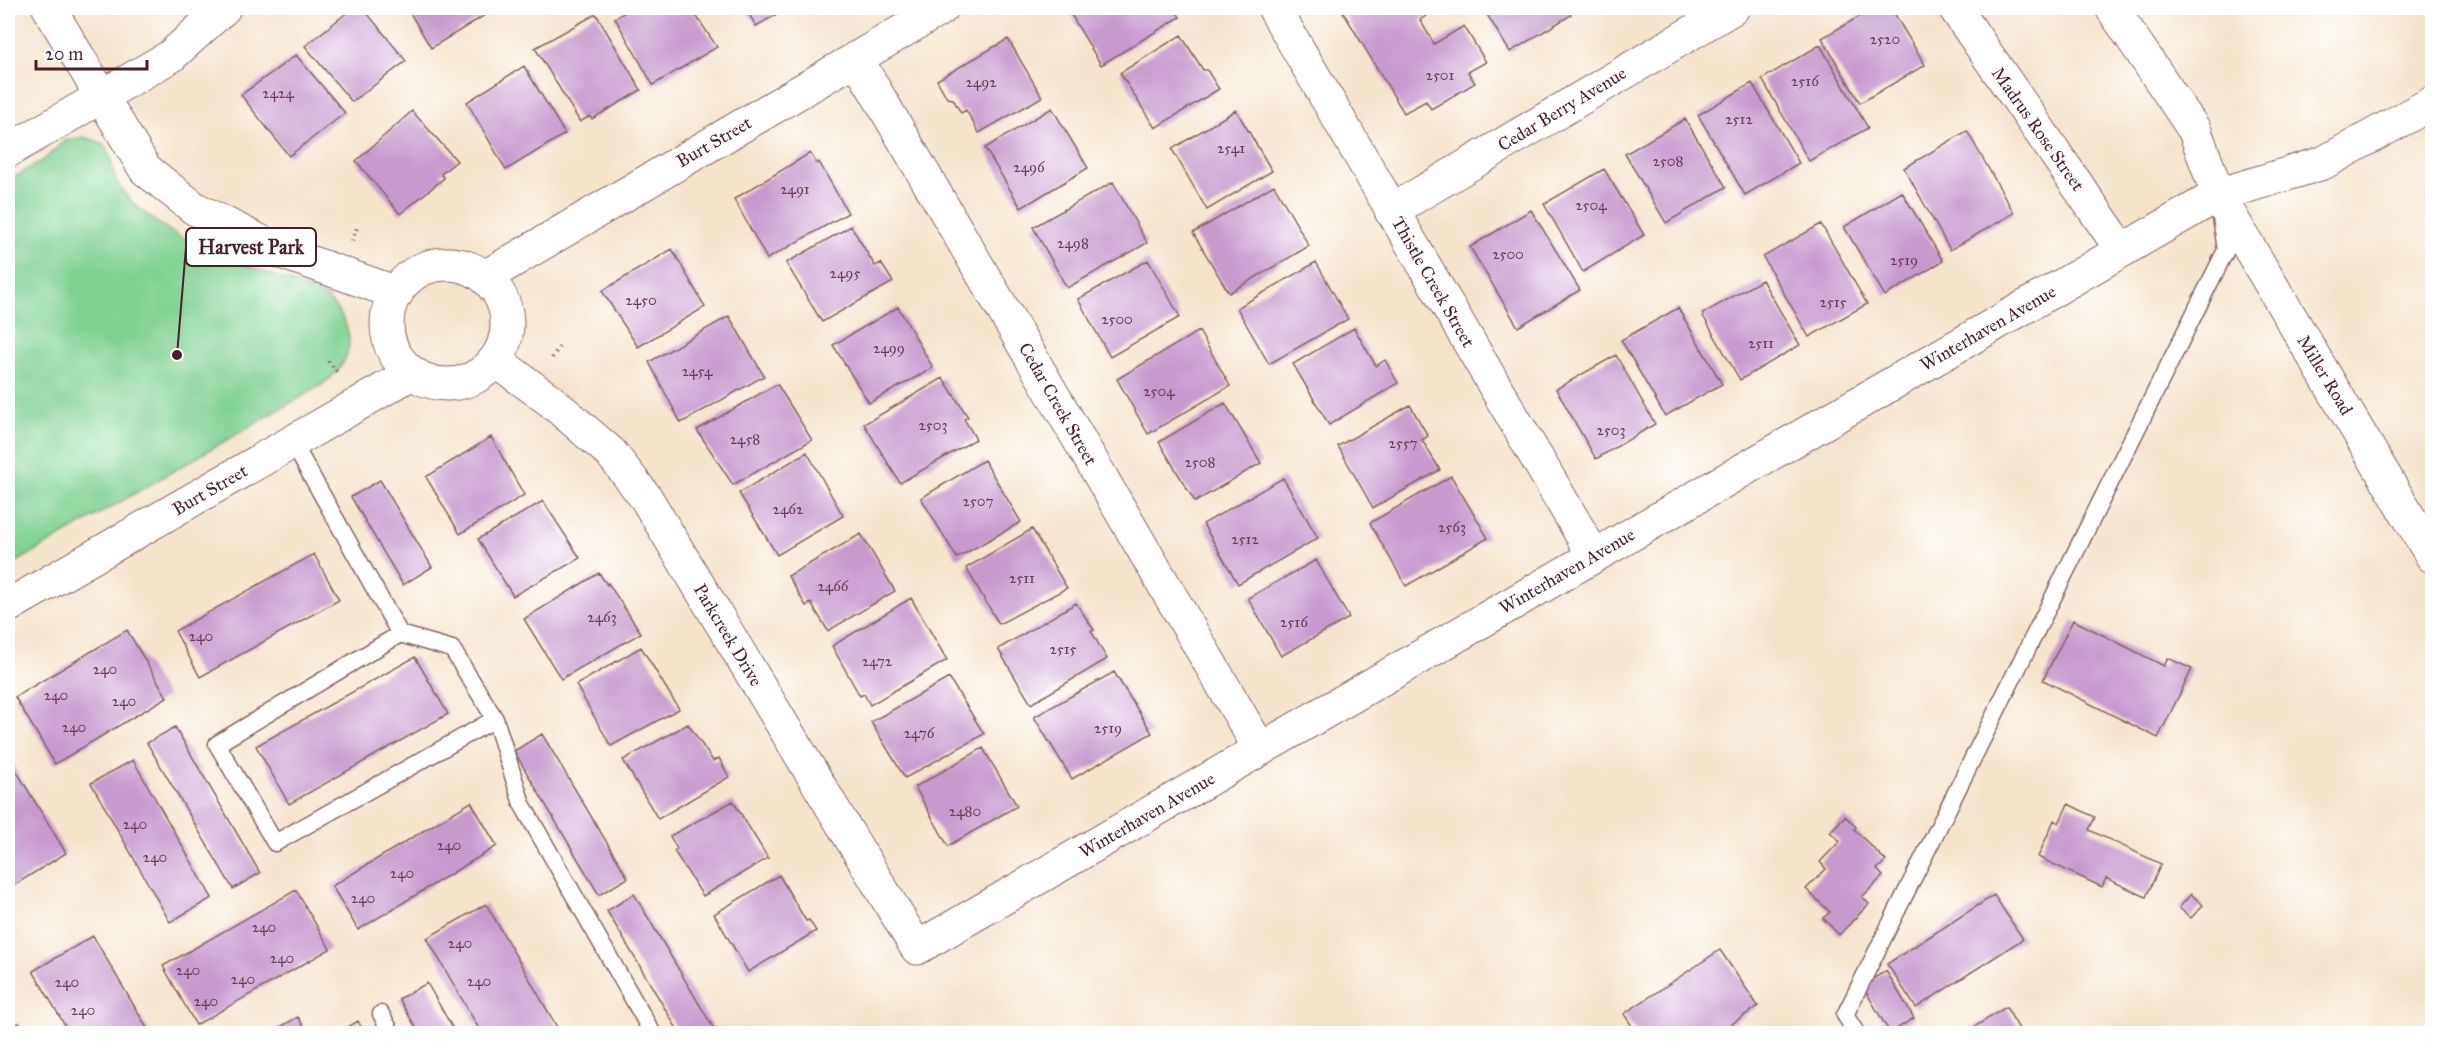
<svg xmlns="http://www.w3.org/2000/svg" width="2440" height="1041" font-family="'IM FELL Great Primer',serif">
  <rect width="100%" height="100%" fill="#fff"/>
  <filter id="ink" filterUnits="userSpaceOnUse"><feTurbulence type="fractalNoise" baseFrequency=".0167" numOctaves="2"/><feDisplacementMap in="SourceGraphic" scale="12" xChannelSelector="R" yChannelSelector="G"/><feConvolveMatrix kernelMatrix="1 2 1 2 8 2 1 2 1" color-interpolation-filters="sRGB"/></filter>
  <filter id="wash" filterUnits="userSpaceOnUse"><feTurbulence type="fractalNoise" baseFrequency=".008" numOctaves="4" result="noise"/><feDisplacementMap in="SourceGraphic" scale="24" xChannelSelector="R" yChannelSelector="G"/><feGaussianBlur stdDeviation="1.35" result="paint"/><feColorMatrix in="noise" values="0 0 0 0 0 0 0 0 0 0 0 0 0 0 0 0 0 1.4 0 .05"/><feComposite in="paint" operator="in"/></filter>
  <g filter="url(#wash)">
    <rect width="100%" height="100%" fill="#f5e4cc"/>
    <path fill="#7fd193" stroke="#64785f" stroke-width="1.5" d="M83 137C121 145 105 162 118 184 124 196 136 206 146 214 185 246 237 261 283 279 298 286 316 290 329 300 357 330 356 359 323 384L8 567V181L44 160 64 141Z"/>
    <g id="blocks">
      <path fill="#c69acd" d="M353 8H363L406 61 352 102 305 46Z
        M407 8H487L490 12 431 48Z
        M632 8H691L717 47 653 85 615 18Z
        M745 8H775L772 9 776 15 756 26Z
        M1067 8H1174L1180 17 1101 65Z
        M1351 8H1431L1433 11 1420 20 1434 44 1464 26 1486 62 1468 72 1475 83 1431 109 1426 101 1404 113 1343 12Z
        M1483 8H1567L1571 15 1510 52Z
        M1874 8H1891L1925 65 1860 103 1822 38Z
        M596 14 641 90 592 119 590 116 580 122 535 48Z
        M1181 35 1203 70H1207L1219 89 1155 128 1120 73Z
        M1008 39 1042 97 979 133 966 110 961 113 953 99 947 98 937 80Z
        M1820 45 1868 128 1809 161 1762 79Z
        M296 55 345 113 289 156 241 95Z
        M524 66 565 134 506 170 467 102Z
        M1752 83 1799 163 1745 195 1698 115Z
        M1052 108 1088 168 1021 208 985 148Z
        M1236 110 1272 171 1207 210 1172 149Z
        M412 111 457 161 441 174 444 178 400 214 356 161Z
        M1685 119 1726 187 1666 223 1625 154Z
        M1967 131 2014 213 1950 250 1904 168Z
        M810 153 817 164 819 162 848 213 767 259 734 199Z
        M1604 169 1644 235 1583 272 1544 204Z
        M1113 182 1147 243 1067 288 1033 227Z
        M1274 185 1309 246 1229 293 1193 233Z
        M1902 192 1943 261 1885 296 1844 227Z
        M1531 210 1580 290 1518 327 1470 247Z
        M1821 224 1867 304 1809 337 1763 257Z
        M851 226 875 266 881 263 893 282 822 322 786 263Z
        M672 249 705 307 638 347 602 291Z
        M1148 260 1180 317 1110 357 1078 299Z
        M1316 262 1348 319 1269 364 1237 308Z
        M1762 280 1800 345 1740 380 1702 314Z
        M898 307 933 368 869 403 833 345Z
        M1678 308 1722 384 1665 416 1621 340Z
        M729 316 764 376 681 423 649 362Z
        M1354 328 1376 366 1385 360 1398 383 1329 425 1293 364Z
        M1199 331 1230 386 1148 434 1117 379Z
        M1616 355 1655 424 1596 459 1556 389Z
        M943 378 968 417 964 419 976 439 900 483 864 424Z
        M777 384 812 440 733 485 697 430Z
        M1225 403 1261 463 1195 502 1159 442Z
        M1410 405 1428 436 1422 440 1440 470 1373 508 1338 446Z
        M491 437 524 495 460 534 426 477Z
        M807 452 843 516 777 555 739 493Z
        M984 460 1021 522 957 558 921 498Z
        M1451 476 1488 538 1406 586 1370 523Z
        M1283 478 1318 538 1238 584 1203 524Z
        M380 480 432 567 403 585 351 497Z
        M543 501 580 558 513 596 478 539Z
        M1032 529 1067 588 999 624 966 568Z
        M861 534 895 591 828 631 811 603 806 606 788 576Z
        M314 554 339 600 200 677 175 631Z
        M1316 560 1349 618 1281 656 1248 598Z
        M599 573 607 585 608 583 641 633 561 679 524 619Z
        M911 598 947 660 870 705 864 694 860 696 832 646Z
        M1076 603 1094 630 1091 631 1107 659 1031 704 998 649Z
        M2073 620 2164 666 2168 658 2192 669 2158 738 2043 680Z
        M127 630 167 697 55 764 15 697Z
        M641 647 679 709 611 746 576 685Z
        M415 657 448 714 289 804 256 746Z
        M1114 672 1152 733 1072 779 1034 717Z
        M949 678 984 734 905 778 871 722Z
        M688 724 713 761 719 758 729 777 658 819 623 760Z
        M175 727 260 873 233 889 147 743Z
        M542 734 628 878 599 895 514 751Z
        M983 748 1017 806 948 846 915 787Z
        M8 757 66 853 8 889Z
        M133 760 212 898 170 922 91 783Z
        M733 801 768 858 703 896 674 851 677 849 670 836Z
        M471 802 497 846 358 930 332 886Z
        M2068 804 2095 817 2089 830 2161 864 2146 897 2106 878 2102 887 2038 857 2054 820 2059 823Z
        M1845 816 1856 827 1854 829 1886 861 1877 869 1883 876 1862 897 1869 904 1839 935 1823 918 1830 912 1806 889 1826 869 1820 862 1840 841 1830 832Z
        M779 875 806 921 809 920 816 931 748 972 714 914Z
        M296 890 330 949 196 1025 163 966Z
        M634 894 717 1034H680L607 911Z
        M2191 894 2203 905 2191 918 2179 908Z
        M1994 895 2023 939 1916 1008 1887 964Z
        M486 904 561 1034H482L427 938Z
        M93 936 150 1033 149 1034H70L33 971Z
        M1720 950 1758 1006 1717 1034H1637L1624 1014Z
        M1886 971 1914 1018 1890 1033 1862 985Z
        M427 983 456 1034H420L399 999Z
        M2006 1007 2022 1034H1963Z
        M298 1017 308 1034H268Z
        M358 1021 365 1034H336Z
        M19 1023 25 1034H8V1029Z"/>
    </g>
  </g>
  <g filter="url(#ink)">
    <use href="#blocks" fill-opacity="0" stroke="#866463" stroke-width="1.5"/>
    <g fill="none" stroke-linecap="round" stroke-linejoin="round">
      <defs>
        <path id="service" d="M293 443 400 634 452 649 495 719 275 843 217 744 400 634
          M495 719 522 804 653 1034
          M381 1014 392 1034
          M1857 1034 1845 1015 2226 250 2221 217"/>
        <path id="minor" d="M49 8 145 169 194 208 281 252 397 293
          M1274 8 1594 556
          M1955 8 2122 250
          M2112 8 2195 131 2218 195 2432 556
          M856 58 1260 749
          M8 151 171 56 224 8
          M1391 211 1733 8
          M387 324a60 60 0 1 1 120 0a60 60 0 1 1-120 0Z
          M485 277 942 8
          M495 360 551 401 611 453 646 498 917 948 2218 195 2323 163 2432 103
          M8 606 412 373"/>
      </defs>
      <use href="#service" stroke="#866463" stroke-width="19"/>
      <use href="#minor" stroke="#866463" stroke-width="35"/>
      <path stroke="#866463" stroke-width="4" stroke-dasharray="1.5 4.5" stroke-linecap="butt" d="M352 241 357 228
        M552 358 559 347
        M328 361 338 373"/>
      <use href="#service" stroke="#fff" stroke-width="16"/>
      <use href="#minor" stroke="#fff" stroke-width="33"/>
    </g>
  </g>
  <g text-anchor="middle" stroke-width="4.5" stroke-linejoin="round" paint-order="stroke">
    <g font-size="15" fill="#693e54">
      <text x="1885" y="44">2520</text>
      <text x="1440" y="80">2501</text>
      <text x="1805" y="86">2516</text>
      <text x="981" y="87">2492</text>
      <text x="278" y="98">2424</text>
      <text x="1739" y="124">2512</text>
      <text x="1231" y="153">2541</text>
      <text x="1668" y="166">2508</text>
      <text x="1029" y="172">2496</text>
      <text x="795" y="194">2491</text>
      <text x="1591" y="210">2504</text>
      <text x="1073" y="248">2498</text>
      <text x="1508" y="259">2500</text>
      <text x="1904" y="265">2519</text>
      <text x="845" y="278">2495</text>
      <text x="641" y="305">2450</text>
      <text x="1833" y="307">2515</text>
      <text x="1117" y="324">2500</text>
      <text x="1761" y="348">2511</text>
      <text x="889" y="353">2499</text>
      <text x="697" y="376">2454</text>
      <text x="1159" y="396">2504</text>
      <text x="933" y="430">2503</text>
      <text x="1611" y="435">2503</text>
      <text x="745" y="444">2458</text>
      <text x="1403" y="448">2557</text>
      <text x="1200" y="467">2508</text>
      <text x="978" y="506">2507</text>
      <text x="788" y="514">2462</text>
      <text x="1452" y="532">2563</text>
      <text x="1245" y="544">2512</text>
      <text x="1022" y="583">2511</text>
      <text x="833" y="591">2466</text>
      <text x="602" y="622">2463</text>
      <text x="1294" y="627">2516</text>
      <text x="201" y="641">240</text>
      <text x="1063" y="654">2515</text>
      <text x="877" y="666">2472</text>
      <text x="105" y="674">240</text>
      <text x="56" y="700">240</text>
      <text x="124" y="706">240</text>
      <text x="74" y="732">240</text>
      <text x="1108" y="733">2519</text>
      <text x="919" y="738">2476</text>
      <text x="965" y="816">2480</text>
      <text x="135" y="829">240</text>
      <text x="449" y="850">240</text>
      <text x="155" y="862">240</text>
      <text x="402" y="878">240</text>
      <text x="363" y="903">240</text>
      <text x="264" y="932">240</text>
      <text x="460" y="948">240</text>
      <text x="282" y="963">240</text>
      <text x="188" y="975">240</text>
      <text x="243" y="984">240</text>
      <text x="479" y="986">240</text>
      <text x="67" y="987">240</text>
      <text x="206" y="1006">240</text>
      <text x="83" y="1015">240</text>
    </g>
    <g font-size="18" fill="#4a1f2b" stroke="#fff">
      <text transform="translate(1562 109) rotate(-31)" y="6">Cedar Berry Avenue</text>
      <text transform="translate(2038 129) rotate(55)" y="6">Madrus Rose Street</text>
      <text transform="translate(714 142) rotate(-30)" y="6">Burt Street</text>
      <text transform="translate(1433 282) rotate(60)" y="6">Thistle Creek Street</text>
      <text transform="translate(1988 328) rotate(-30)" y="6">Winterhaven Avenue</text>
      <text transform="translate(2325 375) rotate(59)" y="6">Miller Road</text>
      <text transform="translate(1058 404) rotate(60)" y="6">Cedar Creek Street</text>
      <text transform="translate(210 490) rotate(-30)" y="6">Burt Street</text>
      <text transform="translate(1567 571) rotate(-30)" y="6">Winterhaven Avenue</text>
      <text transform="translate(728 635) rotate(59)" y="6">Parkcreek Drive</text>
      <text transform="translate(1147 815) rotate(-30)" y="6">Winterhaven Avenue</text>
    </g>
  </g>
  <path fill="none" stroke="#4a1f2b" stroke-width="2" d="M177 355L186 247"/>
  <circle fill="#4a1f2b" stroke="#fff" stroke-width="2" cx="177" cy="355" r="6"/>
  <rect fill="#fff" stroke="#4a1f2b" stroke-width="2" x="186" y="228" width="130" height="38" rx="6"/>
  <g font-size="20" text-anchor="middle" font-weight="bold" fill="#4a1f2b">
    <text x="251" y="254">Harvest Park</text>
  </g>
  <rect width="2440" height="1041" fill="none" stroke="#fff" stroke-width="30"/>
  <path d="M36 60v9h111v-9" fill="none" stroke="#4a1f2b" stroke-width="3"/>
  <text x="45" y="60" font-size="18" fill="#4a1f2b" stroke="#ffffff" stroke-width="4.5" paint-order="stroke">20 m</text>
</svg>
